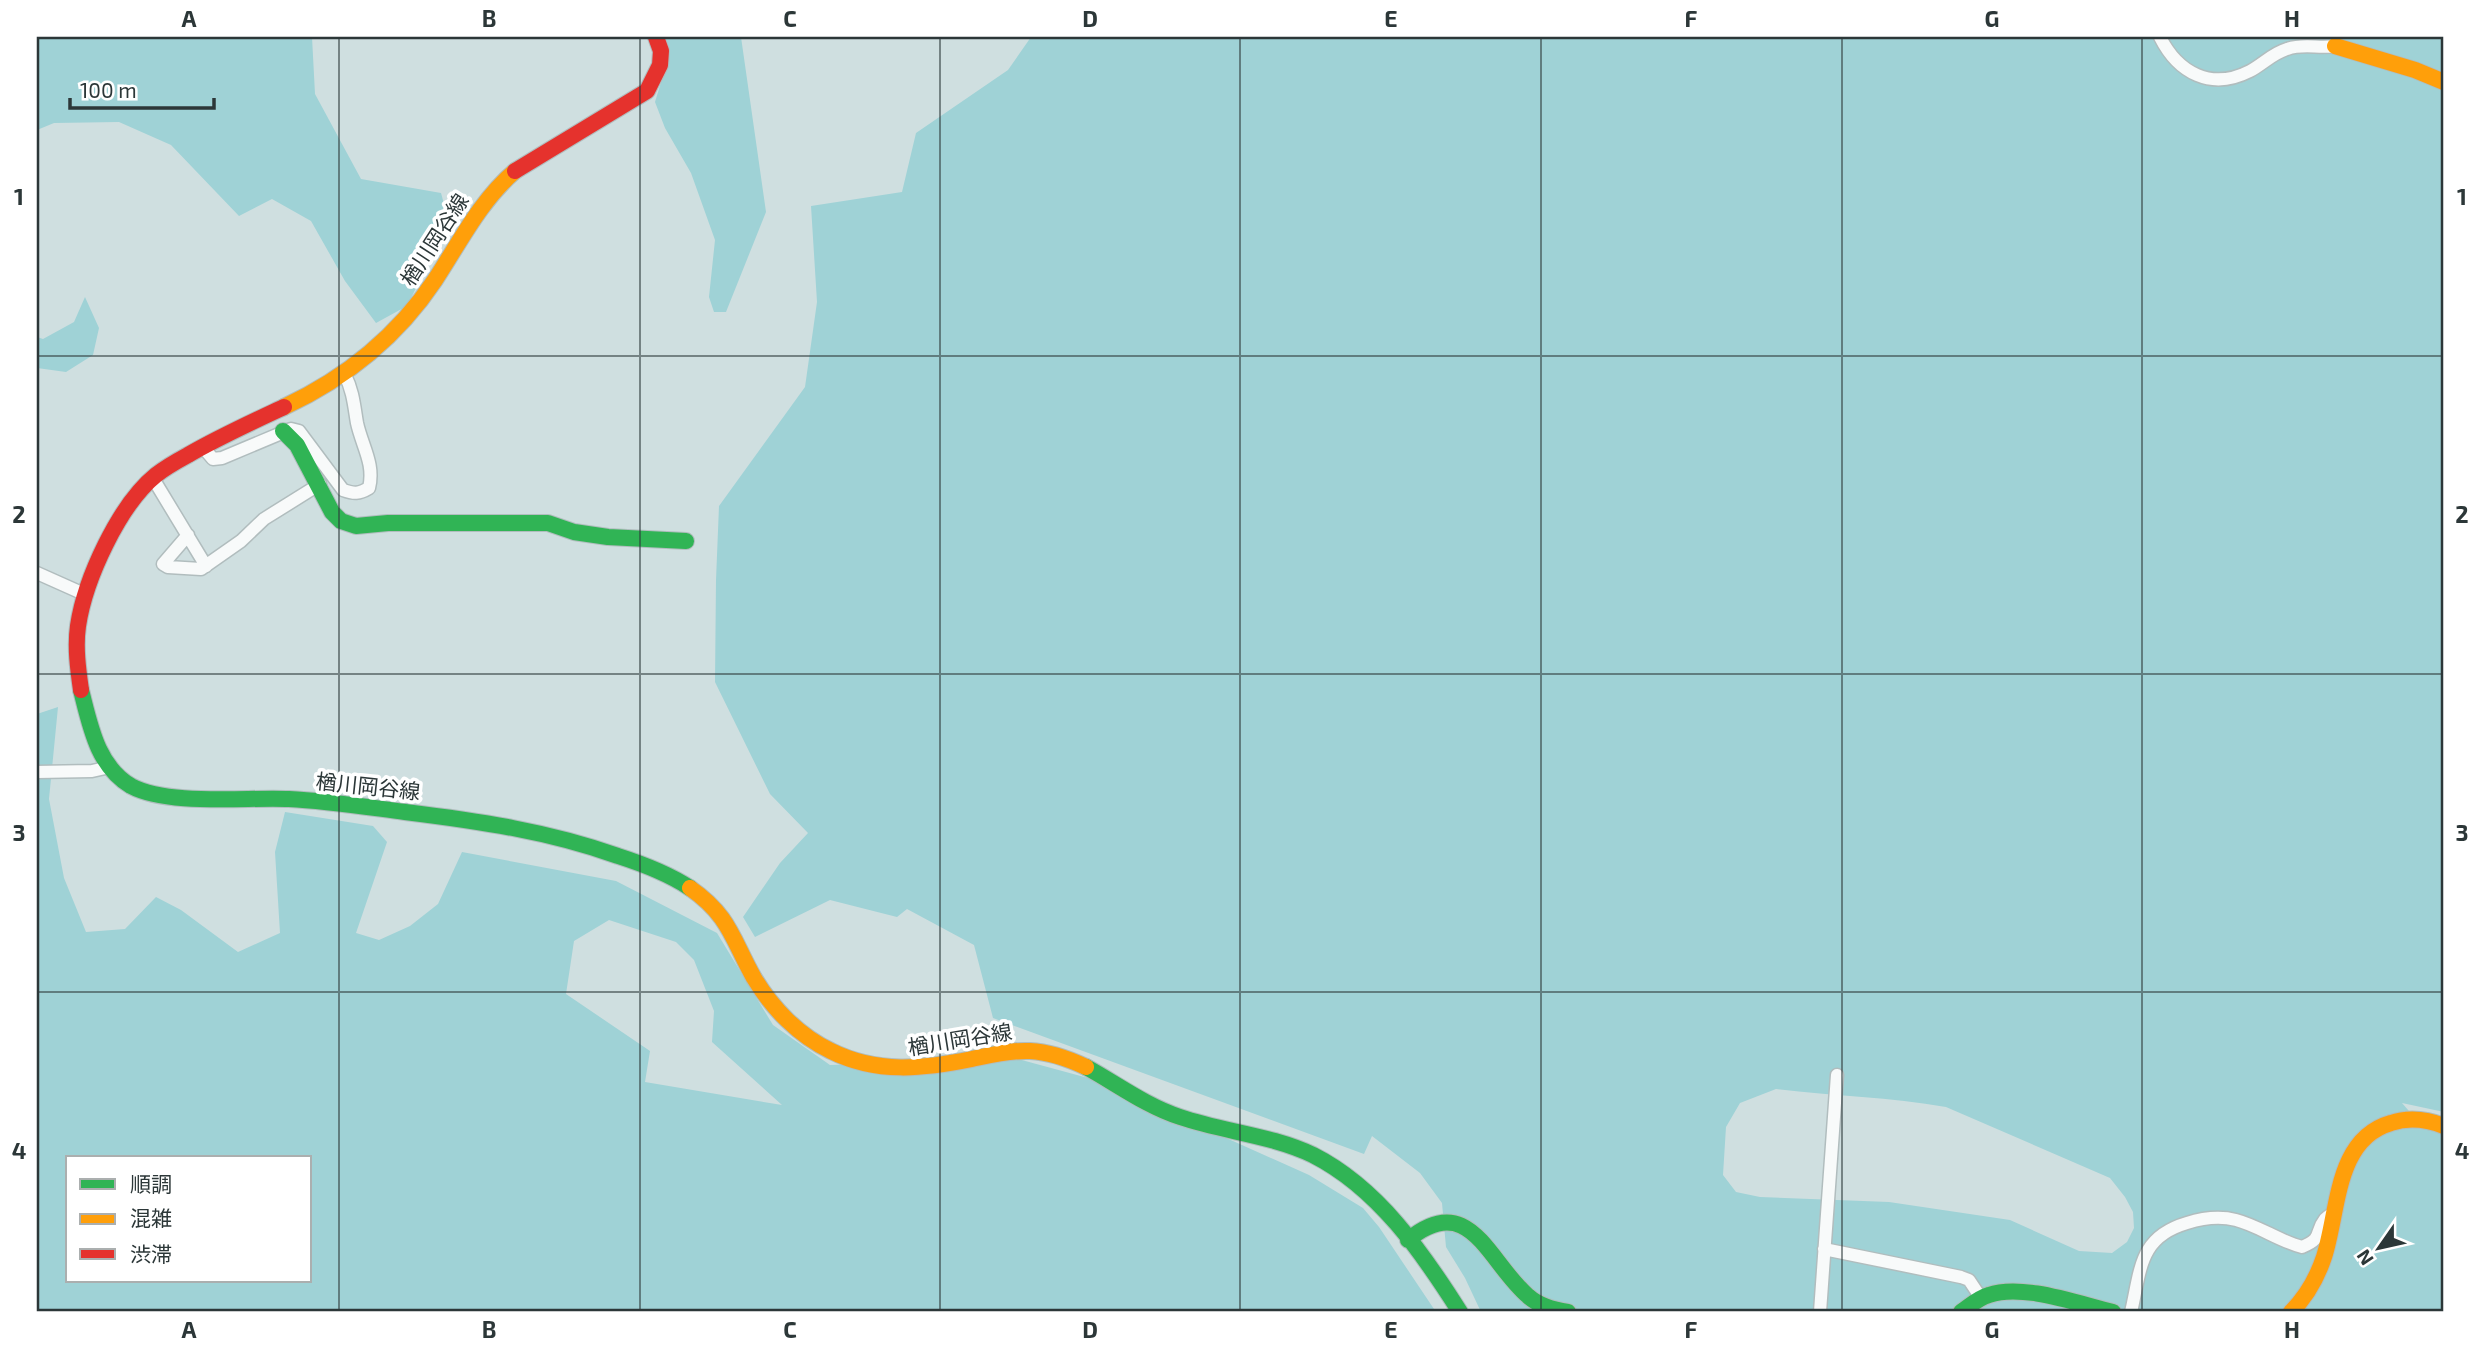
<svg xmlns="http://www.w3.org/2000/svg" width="2481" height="1349" font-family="'Exo 2','Noto Sans JP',sans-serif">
  <rect width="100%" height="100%" fill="#cfdfe0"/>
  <path fill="#9fd2d6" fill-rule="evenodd" d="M37 37H312L315 94 361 179 441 193 449 222 407 306 376 323 345 281 311 221 272 199 239 216 171 145 119 122 54 123 37 130Z
    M665 37H741L766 212 726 312H714L709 297 715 240 691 173 665 128 655 102 665 69Z
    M1031 37H2444V1112L2402 1103 2415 1118 2444 1133V1312H1481L1465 1278 1446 1247 1442 1203 1420 1173 1372 1136 1364 1154 993 1018 974 945 907 909 897 917 830 900 755 937 743 917 780 863 808 833 770 794 715 682 716 580 719 506 805 387 817 302 811 206 902 192 916 133 1008 70ZM1776 1089C1832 1096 1890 1097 1946 1107L2110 1178 2125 1197 2133 1212 2134 1228 2127 1242 2112 1253 2079 1251 2010 1220 1889 1202 1760 1197 1736 1192 1723 1175 1726 1127 1740 1103Z
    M85 297 99 328 93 355 66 372 37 368V337L43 339 74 322Z
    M58 707 49 799 64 878 86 932 125 929 156 897 181 910 238 952 280 933 275 852 285 812 373 826 387 842 356 933 379 940 410 926 438 904 462 852 616 881 717 933 773 1025 830 1065 1018 1059 1099 1081 1309 1175 1363 1208 1379 1227 1436 1312H37V714ZM609 920 676 942 694 960 714 1011 712 1042 782 1105 645 1082 650 1051 566 994 574 941ZM68 1158H310V1281H68Z"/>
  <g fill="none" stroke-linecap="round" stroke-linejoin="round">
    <defs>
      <path id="street" d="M2160 37C2178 73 2211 91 2250 71 2263 64 2273 53 2287 49 2304 43 2319 49 2335 46
        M202 446 213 459 222 458 291 429 299 431 343 490C354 494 359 494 369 488 375 464 362 446 357 423 354 405 353 391 345 375
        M157 485 206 566
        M188 535 163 564 168 567 201 569 241 541 264 519 320 484
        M37 573 84 594
        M37 772 92 771 110 767
        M1824 1249 1961 1277 1969 1280 1981 1298
        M1820 1312 1837 1075
        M2131 1312C2141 1269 2139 1237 2187 1223 2203 1218 2220 1216 2236 1220 2259 1226 2279 1241 2302 1247 2324 1238 2314 1233 2325 1219 2328 1216 2332 1214 2336 1211"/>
      <path id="fast" d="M283 431 297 445 332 512 341 521 356 526 388 523H548L574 532 608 537 686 541
        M81 690C90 725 97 766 131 786 168 806 246 797 289 799 328 801 366 807 405 812 478 821 548 831 618 856 643 864 669 874 690 888
        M1086 1067C1117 1084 1146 1106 1180 1117 1224 1132 1271 1135 1313 1155 1378 1188 1422 1252 1460 1312
        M1408 1240C1470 1189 1488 1262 1528 1296 1539 1306 1554 1310 1568 1312
        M1961 1312C1970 1306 1978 1298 1989 1295 2022 1283 2079 1304 2113 1312"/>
      <path id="slow" d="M2335 46 2415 70 2444 82
        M284 407C346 378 397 337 435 280 460 242 480 201 515 171
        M690 888C730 916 732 939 754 978 772 1008 799 1036 831 1051 877 1074 923 1069 972 1059 991 1055 1011 1050 1030 1051 1050 1052 1069 1059 1086 1067
        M2291 1312C2307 1296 2317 1278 2324 1257 2339 1211 2335 1139 2391 1123 2409 1117 2426 1119 2444 1126"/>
      <path id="jam" d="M515 171 647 91 660 65 661 51 656 37
        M81 690C78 669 75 647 78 626 85 579 119 505 156 475 166 467 177 461 188 455 219 437 252 422 284 407"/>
    </defs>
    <use href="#street" stroke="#b1bdbe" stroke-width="15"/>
    <use href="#fast" stroke="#b1bdbe" stroke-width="18"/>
    <use href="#slow" stroke="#b1bdbe" stroke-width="18"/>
    <use href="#jam" stroke="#b1bdbe" stroke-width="18"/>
    <use href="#street" stroke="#f8fafa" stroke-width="12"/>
    <use href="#fast" stroke="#30b455" stroke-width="16"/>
    <use href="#slow" stroke="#ff9f0a" stroke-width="16"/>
    <use href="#jam" stroke="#e5322d" stroke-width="16"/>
  </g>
  <path fill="none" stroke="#2c3738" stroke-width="2" stroke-opacity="0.55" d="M339 37V1312M640 37V1312M940 37V1312M1240 37V1312M1541 37V1312M1842 37V1312M2142 37V1312M37 356H2444M37 674H2444M37 992H2444"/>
  <g text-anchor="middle" stroke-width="7" stroke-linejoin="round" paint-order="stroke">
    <g font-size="21" fill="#2c3738" stroke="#fff">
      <text transform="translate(435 240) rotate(-57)" y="7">楢川岡谷線</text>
      <text transform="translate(368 787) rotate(6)" y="7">楢川岡谷線</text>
      <text transform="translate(960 1040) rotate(-9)" y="7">楢川岡谷線</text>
    </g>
  </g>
  <rect width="2481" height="1349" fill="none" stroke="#ffffff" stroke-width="77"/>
  <rect x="66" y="1156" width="245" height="126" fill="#ffffff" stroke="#abafaf" stroke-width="2"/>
  <rect x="80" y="1179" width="35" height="10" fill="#30b455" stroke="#abafaf" stroke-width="2"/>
  <text x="130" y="1192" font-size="21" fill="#2c3738">順調</text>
  <rect x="80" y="1214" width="35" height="10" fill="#ff9f0a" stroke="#abafaf" stroke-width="2"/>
  <text x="130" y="1226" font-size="21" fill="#2c3738">混雑</text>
  <rect x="80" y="1249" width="35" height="10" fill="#e5322d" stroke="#abafaf" stroke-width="2"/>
  <text x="130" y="1262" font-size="21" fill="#2c3738">渋滞</text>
  <g transform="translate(2379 1248) rotate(236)" stroke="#ffffff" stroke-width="5" paint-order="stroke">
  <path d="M0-5L12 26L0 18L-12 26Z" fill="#2c3738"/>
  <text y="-10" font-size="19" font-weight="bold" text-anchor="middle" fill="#2c3738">N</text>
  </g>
  <path d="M70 98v10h144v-10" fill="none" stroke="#2c3738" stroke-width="3.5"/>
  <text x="80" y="98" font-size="21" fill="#2c3738" stroke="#ffffff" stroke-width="5" paint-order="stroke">100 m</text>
  <rect x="38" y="38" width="2404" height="1272" fill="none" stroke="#2c3738" stroke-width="2.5"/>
  <g font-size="23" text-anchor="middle" font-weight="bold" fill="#2c3738">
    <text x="189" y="27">A</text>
    <text x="489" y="27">B</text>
    <text x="790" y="27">C</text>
    <text x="1090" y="27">D</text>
    <text x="1391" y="27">E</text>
    <text x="1691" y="27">F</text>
    <text x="1992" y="27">G</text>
    <text x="2292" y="27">H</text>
    <text x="19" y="205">1</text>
    <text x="2462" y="205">1</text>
    <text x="19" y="523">2</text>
    <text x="2462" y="523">2</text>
    <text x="19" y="841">3</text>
    <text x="2462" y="841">3</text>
    <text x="19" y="1159">4</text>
    <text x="2462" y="1159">4</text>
    <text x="189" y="1338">A</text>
    <text x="489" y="1338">B</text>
    <text x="790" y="1338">C</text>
    <text x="1090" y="1338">D</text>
    <text x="1391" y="1338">E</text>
    <text x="1691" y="1338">F</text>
    <text x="1992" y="1338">G</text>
    <text x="2292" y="1338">H</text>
  </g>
</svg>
